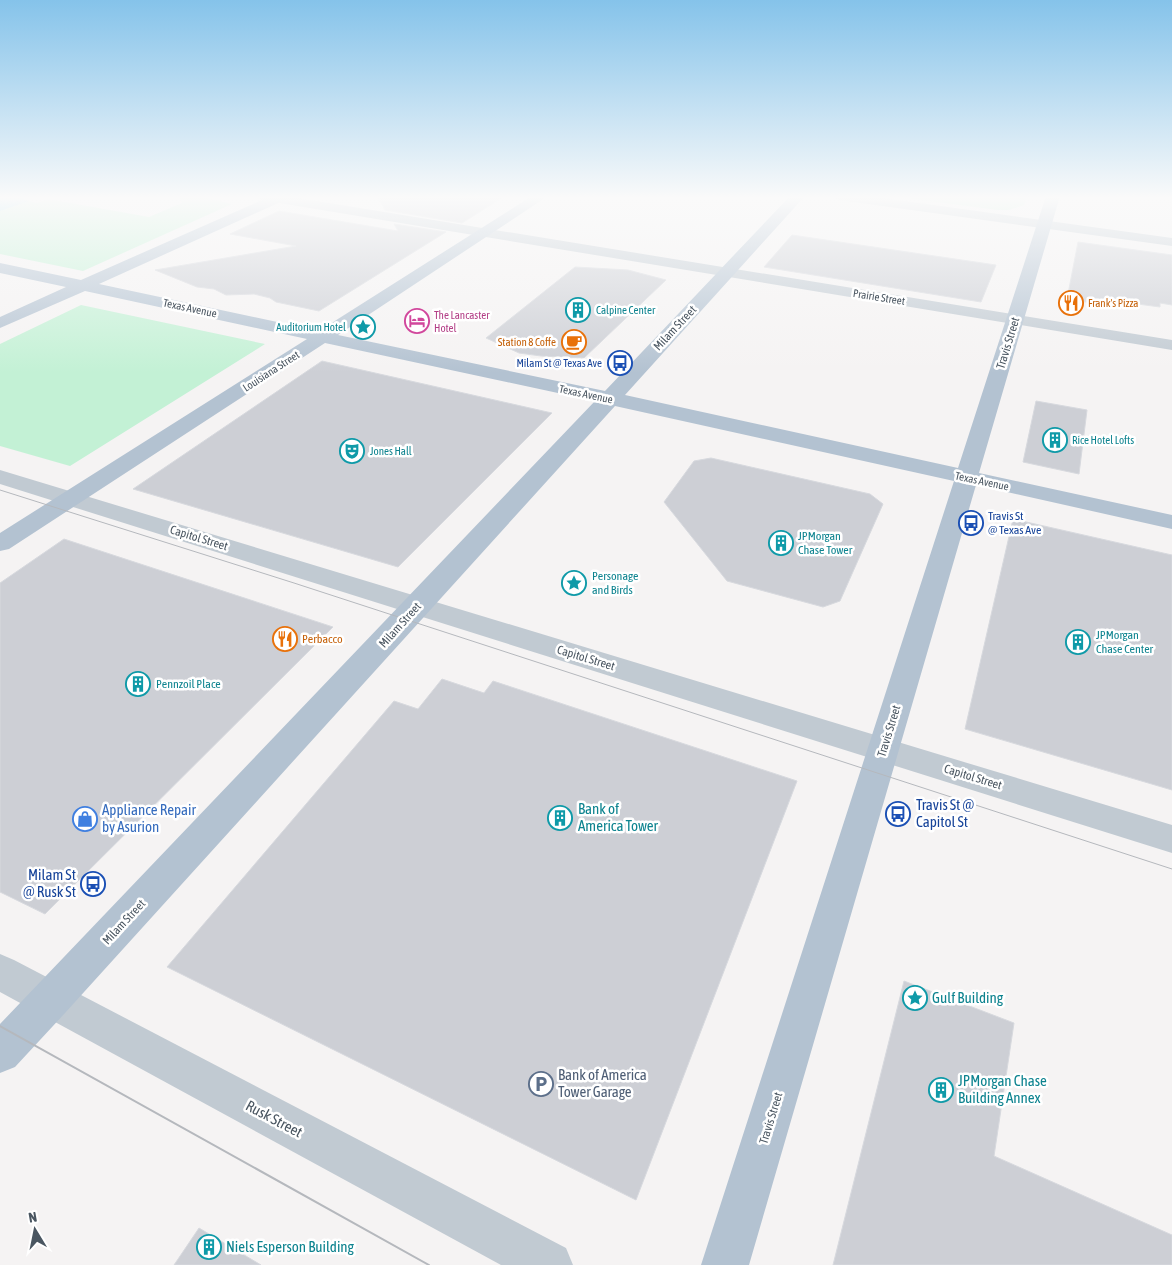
<svg xmlns="http://www.w3.org/2000/svg" width="1172" height="1265" font-family="'Asap Condensed',sans-serif">
  <rect width="100%" height="100%" fill="#f5f3f3"/>
  <path fill="#c3f1d5" d="M0 196H28L21 199 37 203 48 199 149 217 182 203 178 197C195 193 215 200 232 204L83 271 0 254Z
    M891 196H1027L1024 205 1009 210H998Z
    M81 305 265 344 70 466 0 446V344Z"/>
  <path fill="#90daee" d="M0 196H28L21 199 29 201 0 211Z"/>
  <path fill="#cdcfd5" stroke="#d7d9de" d="M377 196H505L462 223 385 210Z
    M279 211 398 231 394 224 446 232 319 311 276 302 270 298 254 294 226 295 214 289 197 287 155 270 296 246 230 234Z
    M792 235 996 265 981 302 764 267Z
    M1078 242 1172 255V305L1160 303V307L1123 302V308L1067 299Z
    M575 267 628 270 666 280 584 358 541 356 519 353 486 338Z
    M322 361 552 413 398 567 133 489Z
    M1036 401 1087 410 1079 474 1023 462Z
    M711 458 870 494 883 504 840 601 823 607 727 581 664 502 694 461Z
    M1013 519 1172 555V790L965 729Z
    M64 539 333 627 45 914 0 892V583Z
    M442 679 484 693 493 681 797 781 636 1200 167 967 394 701 418 709Z
    M904 981 1014 1023 994 1156 1172 1235V1265H833Z
    M199 1228 261 1265H174Z"/>
  <g fill="none" stroke-linecap="round" stroke-linejoin="round">
    <path fill="#c1cad2" fill-rule="evenodd" d="M254 196H286L1172 340V350L261 200Z
      M832 196H869L1172 238V246L839 200Z
      M0 470 1172 825V853L0 484Z
      M0 954 14 960 566 1248 573 1265H501L0 992Z"/>
    <path fill="#b3c2d1" fill-rule="evenodd" d="M271 196H289L287 199 99 284 319 331 532 196H548L338 335 605 391 790 196H805L625 395 958 468 1046 196H1060L979 473 1172 515V529L976 485 749 1265H701L954 481 615 406 65 1013 15 1067 0 1073V1024L595 401 325 343 9 549 0 551V533L307 339 85 291 0 328V317L66 287 0 273V263L81 280Z"/>
    <path stroke="#b5b8bd" stroke-width="1" d="M0 490 294 583 1172 869"/>
    <path stroke="#b5b8bd" stroke-width="2" d="M0 1026 429 1265"/>
  </g>
  <linearGradient id="sky" x2="0" y2="1"><stop stop-color="#85c3ea"/><stop offset="0.53" stop-color="#fafafa"/><stop offset="1" stop-color="#fafafa" stop-opacity="0"/></linearGradient>
  <rect width="1172" height="373" fill="url(#sky)"/>
  <defs>
    <symbol id="restaurant-ring" viewBox="-11 -11 22 22"><circle r="9.5" fill="#fff" stroke="#e8710a" stroke-width="1.5"/><path d="M-5-6h1v4h1v-4h1v4h1v-4h1v5L-1.5 .5V6h-2V.5L-5-1ZM5-6V6H3V1.5H1.5Q1.5-4 5-6Z" fill="#e8710a"/></symbol>
    <symbol id="building-ring" viewBox="-11 -11 22 22"><circle r="9.5" fill="#fff" stroke="#0f9aa8" stroke-width="1.5"/><path d="M-4-6H4V6H1V3H-1V6H-4ZM-2.5-4.3h1.7v1.8h-1.7ZM.8-4.3h1.7v1.8H.8ZM-2.5-1h1.7V.8h-1.7ZM.8-1h1.7V.8H.8Z" fill="#0f9aa8"/></symbol>
    <symbol id="hotel-ring" viewBox="-11 -11 22 22"><circle r="9.5" fill="#fff" stroke="#d1479c" stroke-width="1.5"/><path d="M-6-4.5h1.5V1H6V5H4.5V3h-9V5H-6ZM-4 0a1.8 1.8 0 1 1 3.6 0ZM.5 0V-2.5h3Q6-2.5 6 0Z" fill="#d1479c"/></symbol>
    <symbol id="sight-ring" viewBox="-11 -11 22 22"><circle r="9.5" fill="#fff" stroke="#0f9aa8" stroke-width="1.5"/><path d="M0-6L1.8-2.2L6-1.7L2.9 1.2L3.7 5.4L0 3.3L-3.7 5.4L-2.9 1.2L-6-1.7L-1.8-2.2Z" fill="#0f9aa8"/></symbol>
    <symbol id="cafe-ring" viewBox="-11 -11 22 22"><circle r="9.5" fill="#fff" stroke="#e8710a" stroke-width="1.5"/><path d="M-5.5-4.5H6V0H3Q3 3.5 0 3.5H-2.5Q-5.5 3.5-5.5 0ZM3-3.2v2h1.7v-2ZM-6 4.5H4V6H-6Z" fill="#e8710a"/></symbol>
    <symbol id="bus-ring" viewBox="-11 -11 22 22"><circle r="9.5" fill="#fff" stroke="#1a4fb4" stroke-width="1.5"/><path d="M-5-6H5V4H4V6H2V4H-2V6H-4V4H-5ZM-3.5-4V0h7V-4ZM-3.5 1.2v1.5H-2V1.2ZM2 1.2v1.5H3.5V1.2Z" fill="#1a4fb4"/></symbol>
    <symbol id="theatre-ring" viewBox="-11 -11 22 22"><circle r="9.5" fill="#fff" stroke="#0f9aa8" stroke-width="1.5"/><path d="M-5-5.5Q0-4 5-5.5V0Q5 5 0 6Q-5 5-5 0ZM-3.3-2.5H-1v1.5H-3.3ZM1-2.5H3.3v1.5H1ZM-2.8 1Q0 5.5 2.8 1Z" fill="#0f9aa8"/></symbol>
    <symbol id="shop-ring" viewBox="-11 -11 22 22"><circle r="9.5" fill="#fff" stroke="#3f7fe0" stroke-width="1.5"/><path d="M-5-2.5h2.3a2.7 3.5 0 0 1 5.4 0H5L5.5 6h-11ZM-1.5-2.5h3a1.5 2.3 0 0 0-3 0Z" fill="#3f7fe0"/></symbol>
    <symbol id="parking-ring" viewBox="-11 -11 22 22"><circle r="9.5" fill="#fff" stroke="#5c6f8a" stroke-width="1.5"/><path d="M-3.5-5.5H1a3.5 3.5 0 0 1 0 7H-1V5.5H-3.5ZM-1-3.4V-.6H.8a1.4 1.4 0 0 0 0-2.8Z" fill="#5c6f8a"/></symbol>
  </defs>
  <g fill-rule="evenodd">
    <use href="#restaurant-ring" x="1057" y="289" width="28" height="28"/>
    <use href="#building-ring" x="564" y="296" width="28" height="28"/>
    <use href="#hotel-ring" x="403" y="307" width="28" height="28"/>
    <use href="#sight-ring" x="349" y="313" width="28" height="28"/>
    <use href="#cafe-ring" x="560" y="328" width="28" height="28"/>
    <use href="#bus-ring" x="606" y="349" width="28" height="28"/>
    <use href="#building-ring" x="1041" y="426" width="28" height="28"/>
    <use href="#theatre-ring" x="338" y="437" width="28" height="28"/>
    <use href="#bus-ring" x="957" y="509" width="28" height="28"/>
    <use href="#building-ring" x="767" y="529" width="28" height="28"/>
    <use href="#sight-ring" x="560" y="569" width="28" height="28"/>
    <use href="#restaurant-ring" x="271" y="625" width="28" height="28"/>
    <use href="#building-ring" x="1064" y="628" width="28" height="28"/>
    <use href="#building-ring" x="124" y="670" width="28" height="28"/>
    <use href="#bus-ring" x="884" y="800" width="28" height="28"/>
    <use href="#building-ring" x="546" y="804" width="28" height="28"/>
    <use href="#shop-ring" x="71" y="805" width="28" height="28"/>
    <use href="#bus-ring" x="79" y="870" width="28" height="28"/>
    <use href="#sight-ring" x="901" y="984" width="28" height="28"/>
    <use href="#parking-ring" x="527" y="1070" width="28" height="28"/>
    <use href="#building-ring" x="927" y="1076" width="28" height="28"/>
    <use href="#building-ring" x="195" y="1233" width="28" height="28"/>
  </g>
  <g text-anchor="middle" stroke-width="5" stroke-linejoin="round" paint-order="stroke">
    <g font-size="11" fill="#4a5661" stroke="#fff">
      <text transform="translate(879 297) rotate(9)" y="4">Prairie Street</text>
      <text transform="translate(190 308) rotate(12)" y="4">Texas Avenue</text>
      <text transform="translate(271 371) rotate(-33)" y="4">Louisiana Street</text>
      <text transform="translate(586 394) rotate(12)" y="4">Texas Avenue</text>
      <text transform="translate(982 481) rotate(12)" y="4">Texas Avenue</text>
    </g>
    <g font-size="11" fill="#c56008" stroke="#fff" text-anchor="start">
      <text x="1088" y="307">Frank's Pizza</text>
      <text x="556" y="346" text-anchor="end">Station 8 Coffe</text>
    </g>
    <g font-size="11" fill="#0d838f" stroke="#fff" text-anchor="start">
      <text x="596" y="314">Calpine Center</text>
      <text x="346" y="331" text-anchor="end">Auditorium Hotel</text>
      <text x="1072" y="444">Rice Hotel Lofts</text>
      <text x="370" y="455">Jones Hall</text>
    </g>
    <g font-size="11" fill="#b23c85" stroke="#fff" text-anchor="start">
      <text x="434" y="319">The Lancaster<tspan x="434" dy="13">Hotel</tspan></text>
    </g>
    <g font-size="11" fill="#164399" stroke="#fff" text-anchor="end">
      <text x="602" y="367">Milam St @ Texas Ave</text>
    </g>
    <g font-size="12" fill="#4a5661" stroke="#fff">
      <text transform="translate(675 328) rotate(-47)" y="4">Milam Street</text>
      <text transform="translate(1008 343) rotate(-73)" y="4">Travis Street</text>
      <text transform="translate(199 538) rotate(17)" y="4">Capitol Street</text>
      <text transform="translate(400 625) rotate(-48)" y="4">Milam Street</text>
      <text transform="translate(586 658) rotate(17)" y="4">Capitol Street</text>
      <text transform="translate(889 731) rotate(-73)" y="4">Travis Street</text>
      <text transform="translate(973 777) rotate(17)" y="4">Capitol Street</text>
      <text transform="translate(124 922) rotate(-47)" y="4">Milam Street</text>
      <text transform="translate(771 1118) rotate(-73)" y="4">Travis Street</text>
    </g>
    <g font-size="12" fill="#164399" stroke="#fff" text-anchor="start">
      <text x="988" y="520">Travis St<tspan x="988" dy="14">@ Texas Ave</tspan></text>
    </g>
    <g font-size="12" fill="#0d838f" stroke="#fff" text-anchor="start">
      <text x="798" y="540">JPMorgan<tspan x="798" dy="14">Chase Tower</tspan></text>
      <text x="592" y="580">Personage<tspan x="592" dy="14">and Birds</tspan></text>
      <text x="1096" y="639">JPMorgan<tspan x="1096" dy="14">Chase Center</tspan></text>
      <text x="156" y="688">Pennzoil Place</text>
    </g>
    <g font-size="12" fill="#c56008" stroke="#fff" text-anchor="start">
      <text x="302" y="643">Perbacco</text>
    </g>
    <g font-size="15" fill="#164399" stroke="#fff" text-anchor="start">
      <text x="916" y="810">Travis St @<tspan x="916" dy="17">Capitol St</tspan></text>
      <text x="76" y="880" text-anchor="end">Milam St<tspan x="76" dy="17">@ Rusk St</tspan></text>
    </g>
    <g font-size="15" fill="#0d838f" stroke="#fff" text-anchor="start">
      <text x="578" y="814">Bank of<tspan x="578" dy="17">America Tower</tspan></text>
      <text x="932" y="1003">Gulf Building</text>
      <text x="958" y="1086">JPMorgan Chase<tspan x="958" dy="17">Building Annex</tspan></text>
      <text x="226" y="1252">Niels Esperson Building</text>
    </g>
    <g font-size="15" fill="#366cbe" stroke="#fff" text-anchor="start">
      <text x="102" y="815">Appliance Repair<tspan x="102" dy="17">by Asurion</tspan></text>
    </g>
    <g font-size="15" fill="#4e5e75" stroke="#fff" text-anchor="start">
      <text x="558" y="1080">Bank of America<tspan x="558" dy="17">Tower Garage</tspan></text>
    </g>
    <g font-size="15" fill="#4a5661" stroke="#fff">
      <text transform="translate(274 1119) rotate(28)" y="5">Rusk Street</text>
    </g>
  </g>
  <g transform="translate(35 1230) rotate(350)" stroke="#ffffff" stroke-width="4" paint-order="stroke">
  <path d="M0-4L9 19L0 12L-9 19Z" fill="#4a5661"/>
  <text y="-8" font-size="14" font-weight="bold" text-anchor="middle" fill="#4a5661">N</text>
  </g>
</svg>
